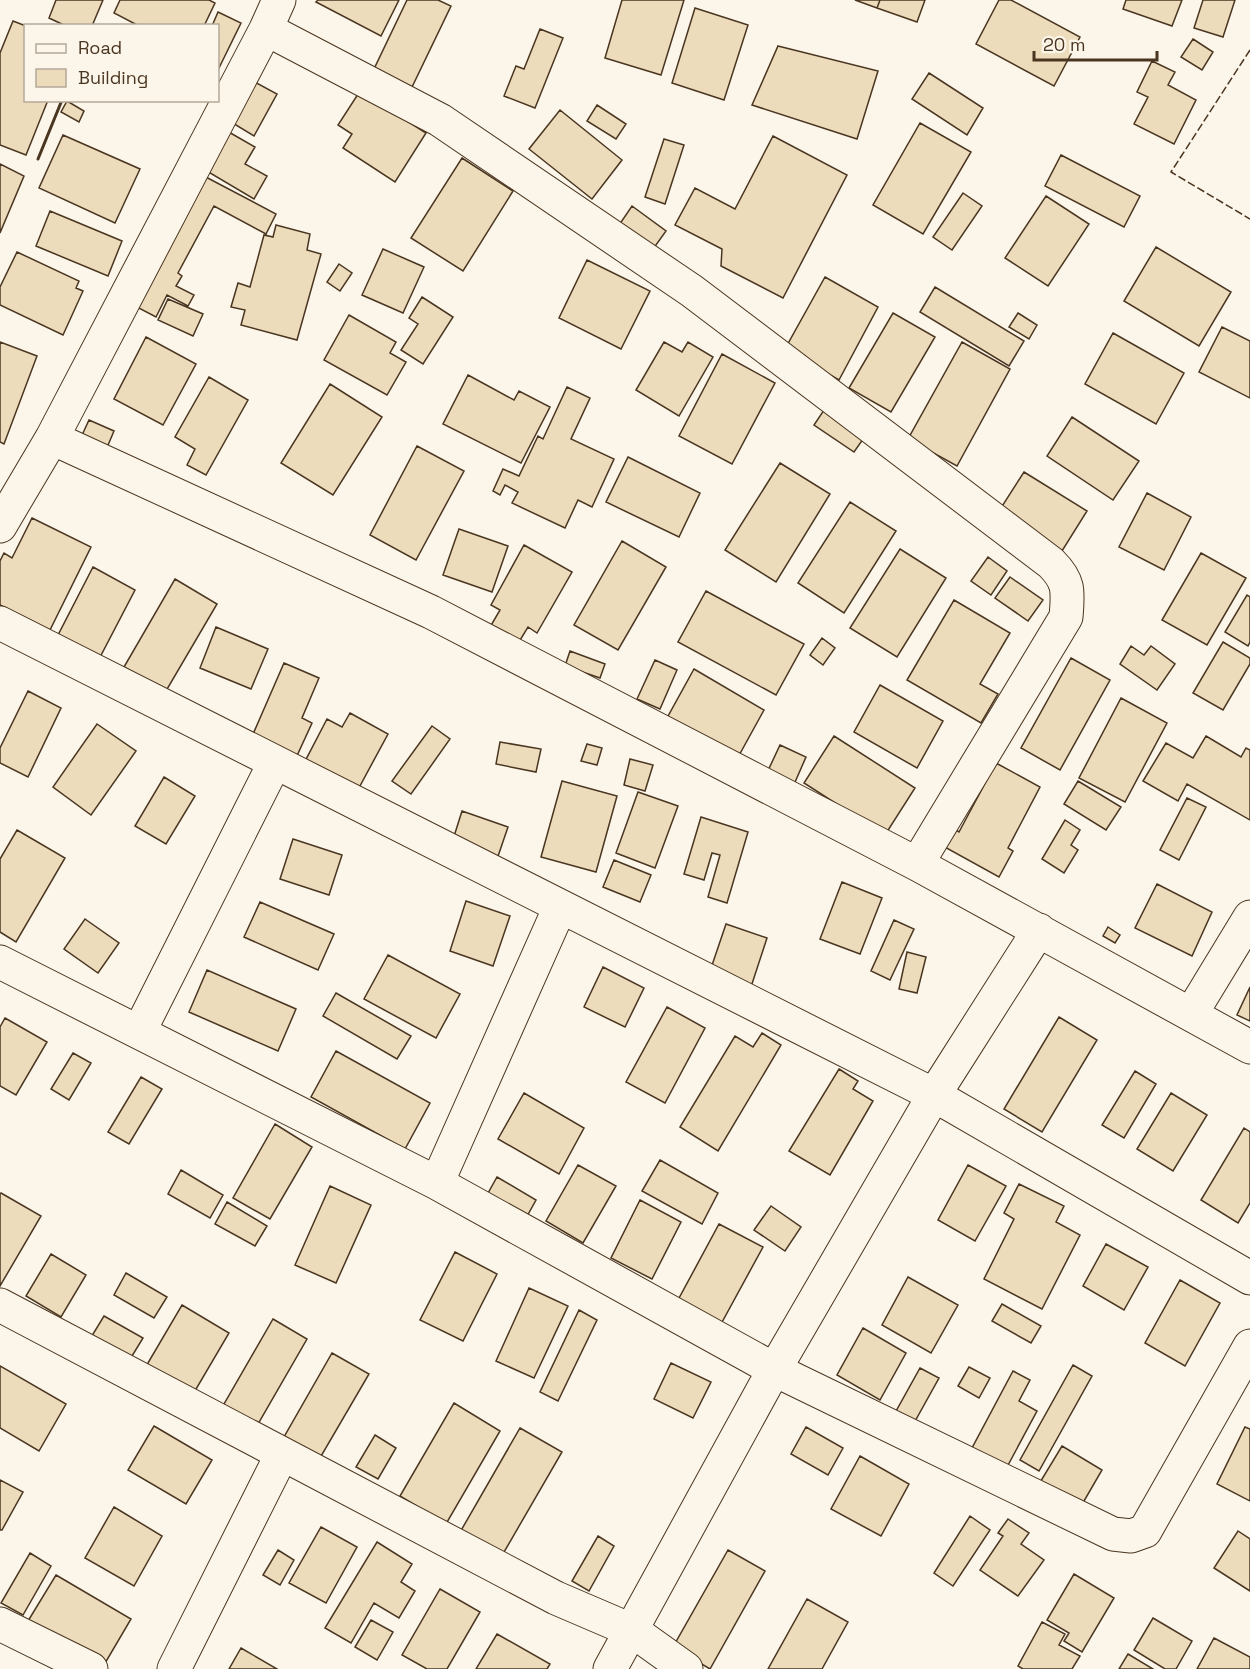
<svg xmlns="http://www.w3.org/2000/svg" width="1250" height="1669" font-family="'Space Grotesk',sans-serif">
  <rect width="100%" height="100%" fill="#fbf6e9"/>
  <path fill="#ecdcbc" stroke="#4a3520" stroke-width="1.5" d="M56 0H103L92 26H66L49 18Z
    M120 0H209L215 3 204 26H139L114 13Z
    M318 0H399L381 36 316 2Z
    M407 0H438L451 6 412 87 374 69Z
    M622 0H684L661 75 605 58Z
    M855 0H880L877 8Z
    M880 0H925L917 22 877 8Z
    M999 0H1011L1080 37 1054 86 976 44Z
    M1126 0H1182L1172 26 1123 9Z
    M1203 0H1235L1223 37 1194 28Z
    M695 8 748 25 724 100 672 83Z
    M218 12 241 23 218 70V26H212Z
    M13 21 26 26V100H48L26 155 0 145V53Z
    M540 29 563 38 535 108 504 96 516 66 524 69Z
    M1193 39 1213 52 1202 70 1181 57Z
    M778 46 878 71 857 139 752 105Z
    M1152 61 1175 72 1168 85 1196 100 1174 144 1134 124 1148 97 1137 92Z
    M929 73 983 108 967 135 912 99Z
    M253 81 277 94 254 136 231 122Z
    M360 91 426 133 395 182 343 148 352 134 338 125Z
    M67 101 84 111 79 122 61 112Z
    M597 105 626 124 616 139 587 121Z
    M560 110 622 160 592 199 529 149Z
    M920 123 971 152 923 234 873 205Z
    M227 131 255 147 245 164 267 176 254 199 205 170Z
    M63 135 140 169 115 223 39 188Z
    M773 136 847 175 783 298 721 266 722 249 675 225 695 188 735 209Z
    M664 139 684 145 665 204 645 197Z
    M1061 155 1140 196 1124 227 1045 186Z
    M462 158 513 191 463 271 411 238Z
    M0 164 24 176 0 233Z
    M202 175 276 214 266 234 214 206 178 273 182 276 176 286 194 295 188 306 167 295 156 317 133 305Z
    M963 193 982 206 952 250 933 237Z
    M1046 196 1089 224 1048 286 1005 258Z
    M632 206 666 231 651 252 617 228Z
    M50 211 122 241 108 276 36 246Z
    M276 225 310 234 307 250 321 254 297 340 241 325 245 310 231 307 238 283 250 287 264 235 273 237Z
    M1156 247 1231 292 1199 346 1124 301Z
    M383 249 424 267 403 313 362 295Z
    M17 252 79 281 76 288 83 291 63 335 0 305V287Z
    M587 260 650 291 621 349 559 318Z
    M339 264 352 273 340 291 327 282Z
    M825 277 878 307 839 380 785 349Z
    M935 287 1024 341 1009 366 920 312Z
    M422 297 453 317 423 364 401 350 418 324 409 318Z
    M168 299 203 314 193 336 158 320Z
    M893 313 935 337 891 412 849 388Z
    M1018 313 1037 325 1029 339 1009 327Z
    M349 315 396 342 390 353 406 362 387 395 324 360Z
    M1222 327 1250 341V398L1199 372Z
    M1113 333 1184 373 1156 424 1085 384Z
    M146 337 196 364 163 425 114 399Z
    M0 342 37 356 4 444 0 442Z
    M664 342 682 352 688 342 713 357 679 416 636 390Z
    M962 342 1010 369 957 466 908 439Z
    M722 354 775 383 732 464 679 436Z
    M468 375 514 400 519 391 550 407 521 463 443 424Z
    M209 377 248 400 206 475 187 465 195 449 175 437Z
    M330 384 382 417 333 495 281 463Z
    M567 387 590 398 571 439 614 459 592 507 578 500 565 528 512 503 518 492 505 485 500 495 493 491 503 469 519 476 538 436 543 439Z
    M826 407 866 435 854 452 814 425Z
    M1072 417 1139 461 1113 500 1047 456Z
    M89 420 114 431 103 457 77 446Z
    M417 446 464 471 416 560 370 535Z
    M628 457 700 493 679 537 606 502Z
    M780 463 830 494 776 582 725 550Z
    M1024 472 1087 511 1062 551 999 511Z
    M1147 493 1191 517 1164 570 1119 547Z
    M850 502 896 531 844 613 798 583Z
    M32 518 91 547 50 630 0 605V561L4 553 12 558Z
    M459 529 508 546 492 592 443 575Z
    M622 541 666 567 618 650 574 625Z
    M524 545 572 572 537 633 528 627 514 650 486 634 500 610 491 605Z
    M900 549 946 578 897 657 850 628Z
    M1201 553 1246 578 1207 645 1162 620Z
    M988 557 1007 571 991 595 971 581Z
    M93 567 135 590 98 661 56 639Z
    M1010 577 1043 600 1028 621 995 598Z
    M175 579 217 604 166 691 124 667Z
    M706 591 804 644 776 695 678 642Z
    M1247 595 1250 597V642L1248 646 1225 632Z
    M954 600 1010 633 980 684 998 694 981 723 907 680Z
    M216 627 268 649 251 689 200 668Z
    M822 638 835 648 823 665 810 655Z
    M1223 642 1250 658V664L1223 710 1193 693Z
    M1131 646 1144 655 1151 646 1175 664 1157 690 1120 664Z
    M570 651 605 664 600 678 565 666Z
    M1071 658 1110 680 1060 770 1021 748Z
    M655 660 677 670 660 709 637 699Z
    M284 663 319 678 302 718 312 723 295 760 250 741Z
    M694 669 764 710 737 759 667 718Z
    M880 685 943 721 917 768 854 732Z
    M28 691 61 708 28 777 0 763V748Z
    M1121 698 1167 723 1125 802 1079 778Z
    M350 713 388 734 354 797 301 769 327 719 342 727Z
    M97 724 136 751 91 815 53 787Z
    M432 726 450 739 411 794 392 781Z
    M834 736 915 788 885 835 804 783Z
    M1206 736 1241 757 1246 748 1250 750V820L1187 784 1178 801 1143 781 1166 743 1193 758Z
    M500 742 541 749 536 772 496 764Z
    M587 744 602 748 597 765 581 761Z
    M780 745 806 757 792 789 765 777Z
    M630 759 653 765 645 791 624 785Z
    M996 763 1040 787 1008 848 1013 851 999 877 941 845 951 827 959 832Z
    M164 777 195 796 166 844 135 826Z
    M562 781 617 796 596 872 541 857Z
    M1078 781 1121 807 1106 830 1064 804Z
    M638 792 678 806 655 868 616 853Z
    M1187 798 1206 807 1179 860 1160 850Z
    M462 811 508 827 495 865 450 849Z
    M701 817 748 832 727 903 708 897 720 855 712 853 704 880 684 874Z
    M1065 820 1080 830 1071 845 1078 850 1064 873 1042 859Z
    M17 830 65 858 16 942 0 932V859Z
    M293 839 342 855 329 895 280 879Z
    M614 860 651 875 640 902 603 887Z
    M842 882 882 898 860 954 820 939Z
    M1157 884 1212 912 1192 956 1135 928Z
    M466 901 510 916 493 966 450 951Z
    M260 902 334 934 318 970 244 937Z
    M85 919 119 943 98 973 64 949Z
    M894 920 914 929 890 980 871 971Z
    M726 924 767 938 749 993 707 980Z
    M1108 927 1120 935 1115 943 1103 936Z
    M907 952 926 957 917 993 899 989Z
    M388 955 460 994 436 1038 364 999Z
    M603 967 644 988 625 1027 584 1007Z
    M207 970 296 1009 278 1051 189 1012Z
    M1250 987V1021L1237 1015Z
    M336 993 411 1036 397 1059 323 1016Z
    M667 1007 705 1028 665 1103 626 1082Z
    M1059 1017 1097 1040 1042 1132 1004 1109Z
    M5 1018 47 1042 16 1095 0 1086V1027Z
    M762 1033 781 1045 718 1151 680 1127 735 1036 753 1047Z
    M336 1051 430 1103 405 1149 311 1097Z
    M73 1053 91 1063 69 1100 51 1089Z
    M839 1069 858 1081 853 1089 873 1101 830 1175 789 1151Z
    M1135 1071 1156 1084 1124 1138 1102 1125Z
    M141 1077 162 1089 129 1144 108 1132Z
    M524 1093 584 1128 559 1174 498 1139Z
    M1171 1093 1207 1115 1173 1171 1137 1149Z
    M275 1124 312 1147 270 1219 233 1198Z
    M1244 1128 1250 1132V1203L1238 1223 1201 1200Z
    M660 1160 718 1193 702 1224 642 1191Z
    M578 1165 616 1186 583 1243 546 1221Z
    M968 1165 1006 1186 975 1241 938 1220Z
    M181 1170 223 1195 210 1218 168 1194Z
    M497 1177 536 1200 526 1218 487 1195Z
    M1019 1184 1064 1206 1056 1222 1080 1235 1042 1309 984 1279 1014 1219 1004 1213Z
    M330 1186 371 1205 336 1283 295 1265Z
    M1 1193 41 1216 0 1286V1194Z
    M640 1200 681 1222 652 1279 611 1258Z
    M227 1202 267 1226 255 1246 215 1224Z
    M771 1206 801 1227 785 1251 754 1230Z
    M719 1224 763 1247 721 1324 678 1300Z
    M1106 1244 1148 1267 1124 1310 1083 1286Z
    M455 1252 497 1274 463 1341 420 1320Z
    M51 1254 86 1275 61 1317 26 1296Z
    M126 1273 167 1297 154 1318 114 1295Z
    M908 1277 958 1305 931 1353 882 1325Z
    M1180 1280 1220 1303 1185 1366 1145 1343Z
    M529 1288 568 1306 534 1378 496 1361Z
    M1002 1304 1041 1326 1031 1343 992 1321Z
    M182 1305 229 1333 192 1396 145 1368Z
    M579 1310 597 1320 558 1401 540 1392Z
    M104 1316 143 1338 129 1361 90 1339Z
    M273 1319 307 1339 254 1431 220 1411Z
    M863 1328 906 1353 880 1400 837 1375Z
    M332 1353 369 1374 320 1458 284 1437Z
    M671 1363 711 1382 693 1418 654 1399Z
    M1073 1365 1092 1376 1039 1471 1020 1460Z
    M0 1366 66 1404 39 1451 0 1428Z
    M969 1367 990 1378 979 1398 958 1386Z
    M920 1368 939 1378 914 1423 895 1413Z
    M1013 1371 1030 1380 1019 1401 1037 1411 1007 1467 972 1448Z
    M454 1403 500 1431 446 1524 400 1496Z
    M154 1426 212 1460 186 1504 128 1470Z
    M806 1427 843 1448 828 1475 791 1454Z
    M1245 1427 1250 1429V1501L1217 1484Z
    M520 1428 562 1452 500 1559 459 1534Z
    M375 1435 396 1448 378 1479 356 1467Z
    M1062 1446 1102 1470 1080 1508 1039 1484Z
    M860 1456 909 1484 881 1536 831 1509Z
    M0 1480 23 1492 2 1530H0Z
    M114 1507 162 1536 134 1586 85 1558Z
    M970 1516 990 1530 953 1586 934 1573Z
    M1008 1519 1029 1533 1021 1544 1044 1560 1018 1596 980 1570 1003 1536 998 1533Z
    M321 1527 357 1547 326 1603 289 1583Z
    M1238 1531 1250 1539V1591L1214 1568Z
    M598 1536 614 1546 589 1591 572 1581Z
    M377 1542 412 1564 401 1582 415 1591 399 1618 374 1603 351 1643 325 1628Z
    M278 1550 294 1560 280 1585 263 1575Z
    M728 1550 765 1571 710 1669 673 1647Z
    M30 1553 51 1566 23 1615 1 1603Z
    M1074 1574 1114 1598 1082 1652 1064 1641 1069 1633 1047 1620Z
    M56 1575 131 1619 104 1665 28 1621Z
    M440 1589 480 1612 447 1669H427L402 1655Z
    M807 1599 848 1622 822 1669H768Z
    M1153 1618 1192 1641 1176 1669H1165L1134 1650Z
    M371 1620 393 1632 377 1660 355 1647Z
    M1042 1622 1065 1634 1059 1645 1080 1656 1072 1669H1023L1018 1666Z
    M497 1634 550 1664 547 1669H476Z
    M1214 1638 1250 1657V1669H1197Z
    M241 1648 277 1669H229Z
    M1128 1654 1153 1669H1119Z"/>
  <g fill="none" stroke-linecap="round" stroke-linejoin="round">
    <defs>
      <path id="street" d="M266 29 440 120 692 291 1051 563C1070 582 1068 592 1066 617L917 864
        M52 438 431 612 917 864 1250 1047
        M0 526 52 438 266 29 279 0
        M0 623 934 1095 1250 1278
        M0 962 437 1183 775 1370 1113 1534 1131 1536 1145 1531 1250 1346
        M1191 1014 1250 917
        M139 1032 275 762
        M437 1183 560 907
        M0 1305 556 1598 633 1631 686 1669
        M0 1624 91 1669
        M174 1669 282 1454
        M610 1669 765 1386 934 1095 1039 930"/>
    </defs>
    <use href="#street" stroke="#4a3520" stroke-width="35"/>
    <use href="#street" stroke="#fbf6e9" stroke-width="33"/>
    <path stroke="#4a3520" stroke-width="1.5" stroke-dasharray="8 3" stroke-linecap="butt" d="M1250 50 1171 172 1250 219"/>
    <path stroke="#4a3520" stroke-width="3" d="M38 159 62 100"/>
  </g>
  <rect x="24" y="24" width="195" height="78" fill="#fbf6e9" stroke="#b4a999" stroke-width="1.5"/>
  <rect x="36" y="44" width="30" height="9" fill="#fbf6e9" stroke="#b4a999" stroke-width="1.5"/>
  <text x="78" y="54" font-size="18" fill="#4a3520">Road</text>
  <rect x="36" y="69" width="30" height="18" fill="#ecdcbc" stroke="#b4a999" stroke-width="1.5"/>
  <text x="78" y="84" font-size="18" fill="#4a3520">Building</text>
  <path d="M1034 51v9h123v-9" fill="none" stroke="#4a3520" stroke-width="3"/>
  <text x="1043" y="51" font-size="18" fill="#4a3520" stroke="#fbf6e9" stroke-width="4.5" paint-order="stroke">20 m</text>
</svg>
